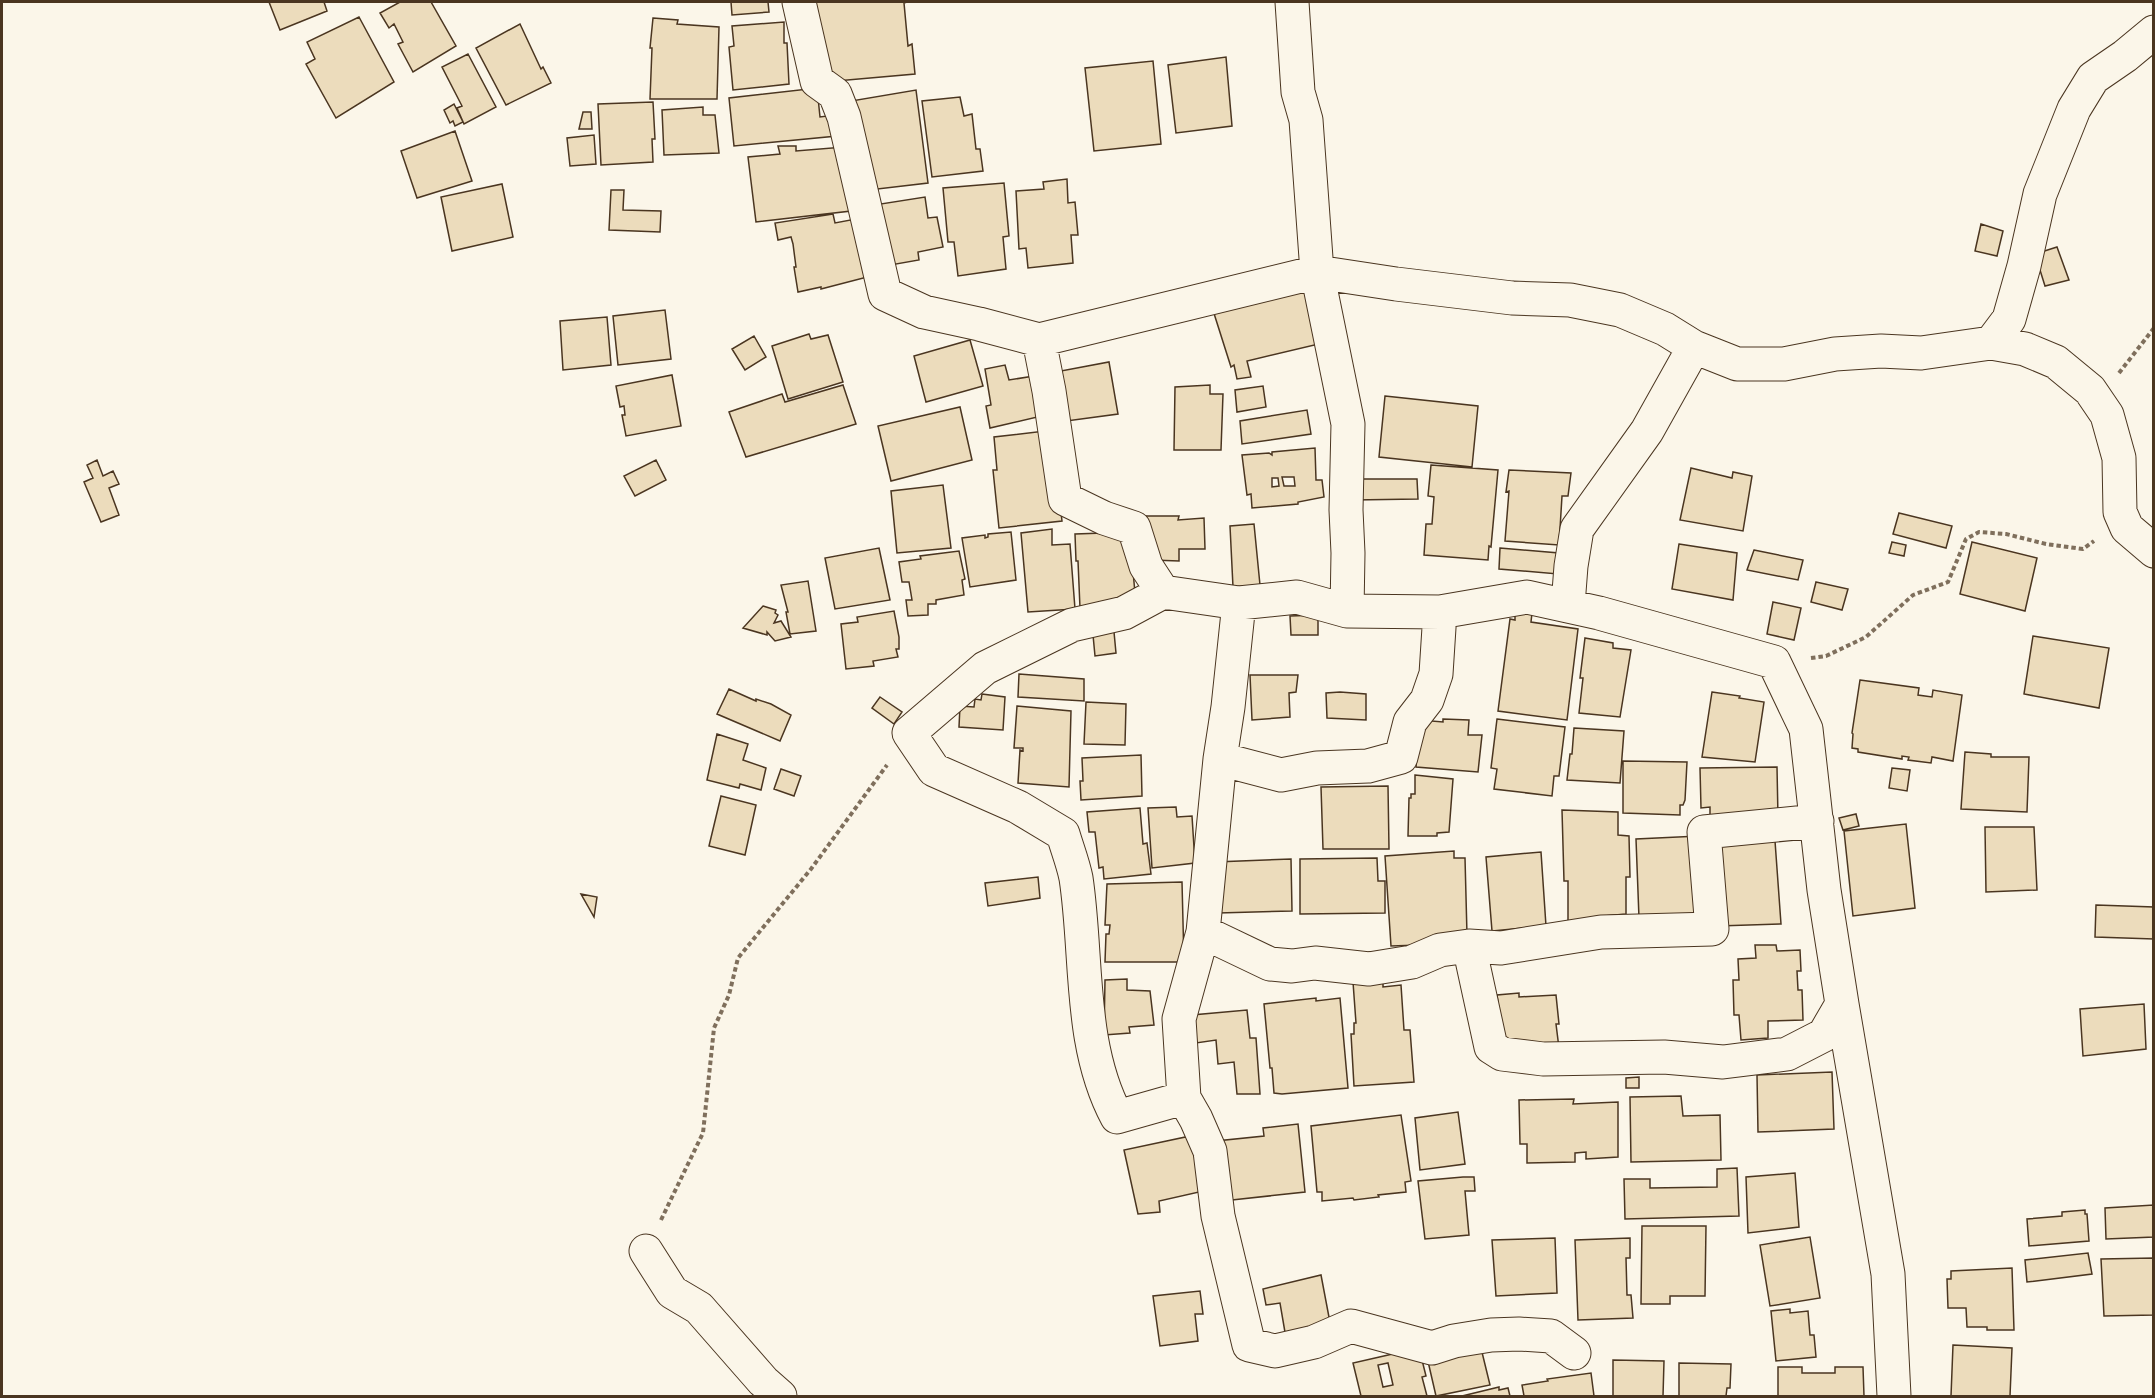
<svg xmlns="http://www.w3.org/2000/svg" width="2155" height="1398" font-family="'Asap Condensed',sans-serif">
  <rect width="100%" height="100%" fill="#fbf6e9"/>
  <path fill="#ecdcbc" stroke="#4a3520" stroke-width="1.5" fill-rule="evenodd" d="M269 2H324L327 11 280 30Z
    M400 2H431L456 46 413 72 398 44 403 42 394 24 389 28 380 13Z
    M731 2H768L769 12 732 15Z
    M812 2H907L904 3 908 46 912 44 915 74 825 82Z
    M359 17 394 82 336 118 306 64 315 59 307 42Z
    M653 18 678 20 677 24 719 27 717 99H650L652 48H650Z
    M784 22V43H787L789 84 733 90 729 47 734 46 732 26Z
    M520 24 541 69 543 67 551 83 506 105 476 48Z
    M468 54 496 107 464 124 457 108 462 106 442 67Z
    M1226 57 1232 126 1176 133 1168 65Z
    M1153 61 1161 144 1094 151 1085 68Z
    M817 88 820 117 835 115 837 136 734 146 729 98Z
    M916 90 928 183 869 190 851 101Z
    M960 97 964 116 972 114 976 149H980L983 171 932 177 922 101Z
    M653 102 655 139H652L653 162 601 165 598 104Z
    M454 104 463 122 455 126 453 121 450 123 444 110Z
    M703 107V115H715L719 153 664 155 662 110Z
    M583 112H591L592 129H579Z
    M455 131 472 181 417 198 401 151Z
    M594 135 596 164 570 166 567 138Z
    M778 146H796V151L844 147 851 211 756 222 748 157 780 154Z
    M1067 179 1068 203 1075 202 1078 235H1071L1073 263 1028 268 1026 248 1019 249 1016 191 1044 189 1043 182Z
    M1004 183 1009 236 1003 237 1006 269 958 276 954 242H948L943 188Z
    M502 184 513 237 452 251 441 197Z
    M611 190H624L623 210 661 211 660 232 609 230Z
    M925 197 928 218 937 217 943 247 918 252 919 260 885 266 874 205Z
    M833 214 835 223 861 218 875 275 821 289V287L798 292 794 267H796L793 244 791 237 778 240 775 223Z
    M1981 224 2003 231 1997 256 1975 251Z
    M2057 247 2069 280 2045 286 2035 254Z
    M1306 280 1323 343 1247 361 1251 377 1237 379 1234 365 1231 367 1211 304Z
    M665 310 671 359 618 365 613 316Z
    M607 317 611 365 563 370 560 321Z
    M809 334 811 339 828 335 843 382 788 399 772 346Z
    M754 336 766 357 745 370 732 349Z
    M970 340 983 386 926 402 914 356Z
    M1109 362 1118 414 1059 422 1050 373Z
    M1005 365 1009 380 1040 375 1046 415 990 428 986 406 991 405 985 369Z
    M672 375 681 426 626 436 622 415H625L624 406 620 407 616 386Z
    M843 385 856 424 746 457 729 412 782 394 785 402Z
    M1210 385V394H1223L1221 450H1174L1175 387Z
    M1263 386 1266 407 1237 412 1235 390Z
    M1385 396 1478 406 1472 467 1379 457Z
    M960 407 972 460 891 481 878 426Z
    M1307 410 1311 434 1242 444 1240 421Z
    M1045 431 1055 462 1062 521 999 528 993 470H997L994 437Z
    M1315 448 1316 480H1322L1324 497 1298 502V504L1252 508 1251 494 1247 495 1242 455 1269 453 1272 455V452ZM1282 477H1294L1295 486H1284ZM1272 478H1278L1279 486 1272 487Z
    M97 460 103 476 113 471 119 484 109 488 119 515 101 522 84 482 93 478 87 465Z
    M656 460 666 480 635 496 624 476Z
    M1431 465 1498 470 1491 547 1489 546 1488 560 1424 555 1426 524H1432L1434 497 1428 496Z
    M1691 468 1732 478 1733 472 1752 476 1743 531 1680 520Z
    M1509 470 1571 473 1568 496H1562L1559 545 1505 541 1509 491 1506 492Z
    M1354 479H1417L1418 499 1353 500Z
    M943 485 951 548 897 553 891 491Z
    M1899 513 1952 526 1946 548 1893 534Z
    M1143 516H1179L1178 520 1204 518 1205 549H1179V561L1152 560Z
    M1254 524 1260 585 1233 587 1230 526Z
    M1052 529V545L1070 544 1075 609 1028 612 1021 533Z
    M1011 532 1016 580 970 587 962 538 985 535V538L988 537V534Z
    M1133 532 1132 559 1136 605 1080 608 1078 561H1076L1075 534Z
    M1892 542 1906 545 1904 556 1889 553Z
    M1972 542 2037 558 2025 611 1960 594Z
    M1679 544 1737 553 1733 600 1672 589Z
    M879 548 890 600 835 609 825 558Z
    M1500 548 1559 553 1558 574 1499 569Z
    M1754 550 1803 560 1798 580 1747 570Z
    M959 551 965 579 962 580 964 595 936 600V604H928V615L908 616 906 600H912L909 582H902L899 562 921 559 920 556Z
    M808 581 816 631 790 634 786 612H788L781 585Z
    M1816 582 1848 589 1842 610 1811 602Z
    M1773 602 1801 608 1794 640 1767 634Z
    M763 606 776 610 775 613 778 615 774 623 781 621 791 637 775 641 767 632V635L743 628Z
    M894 611 899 637V649H896L898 657 873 661 874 666 846 669 841 624 858 622 857 617Z
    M1515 612 1532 613 1531 622 1578 629 1567 720 1498 711 1510 619 1515 620Z
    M1318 615V635H1291L1290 616Z
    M1114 632 1116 653 1095 656 1093 635Z
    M2033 636 2109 648 2099 708 2024 694Z
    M1585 638 1613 643V648L1631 650 1620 717 1579 713 1583 678H1580Z
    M1019 674 1084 679V701L1018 697Z
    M1250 675H1298L1296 692 1289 693 1290 717 1252 720Z
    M1860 680 1919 688 1918 695 1932 697 1933 690 1962 695 1953 761 1932 757 1931 763 1908 760 1909 757 1902 756V759L1858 752V749L1852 748 1853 734 1852 733Z
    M729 689 756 701V699L771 704 791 715 780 741 717 714Z
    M1340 692 1366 694V720L1327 718 1326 693Z
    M1712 692 1740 696 1739 698 1764 702 1755 762 1702 757Z
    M982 694 1005 697 1003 730 959 727 960 706 974 707 975 699 981 700Z
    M880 697 902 712 894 724 872 708Z
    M1086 702 1126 704 1125 745 1084 744Z
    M1017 706 1071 711 1069 787 1018 783 1020 750 1023 751V748H1014Z
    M1443 719 1469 720 1468 735H1482L1478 772 1416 767 1420 720 1443 722Z
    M1497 719 1565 727 1559 776H1554L1552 796 1494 789 1497 769 1491 768Z
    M1574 728 1624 731 1620 783 1567 780 1570 754H1572Z
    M717 734 748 744 743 760 766 768 761 790 740 784 739 788 707 780Z
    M1965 752 1991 754V757H2029L2027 812 1961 809Z
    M1141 755 1142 796 1081 800 1080 781H1083L1082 758Z
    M1623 761 1687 762 1685 800 1683 805H1680V815L1623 813Z
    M1777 767 1778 818 1710 823V807L1701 808 1700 768Z
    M1892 768 1910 770 1907 791 1889 788Z
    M781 769 801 776 794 796 774 789Z
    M1415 775 1453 779 1449 832 1437 833V836H1408L1409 798H1411V794H1415Z
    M1388 786 1389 849H1323L1321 787Z
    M721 796 756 805 745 855 709 846Z
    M1176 807 1177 817 1192 816 1195 863 1152 868 1148 808Z
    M1140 808 1143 844 1147 843 1151 874 1104 879 1103 867 1099 868 1095 832H1089L1087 812Z
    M1562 810 1618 812V835L1629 836 1630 877H1626V914L1604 916 1568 927V881H1564Z
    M1856 814 1859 826 1843 830 1839 818Z
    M1906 824 1915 908 1853 916 1844 831Z
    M1985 827H2034L2037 890 1986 892Z
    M1699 836 1702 916 1639 918 1636 839Z
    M1712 841H1775L1781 924 1718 926Z
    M1454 851V858H1465L1467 935 1420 945 1391 946 1385 856Z
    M1541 852 1546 926 1492 931 1486 857Z
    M1377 858 1378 881H1385V913L1300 914V859Z
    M1291 859 1292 911 1218 913 1215 862Z
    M1038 877 1040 898 988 906 985 883Z
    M1182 882 1184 962H1105L1106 934H1109L1110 925H1105L1107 884Z
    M581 894 597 897 594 917Z
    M2096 905 2154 907V939L2095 937Z
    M1755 945H1776L1777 951 1800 950 1801 971H1797L1798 990H1802L1803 1020 1768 1021V1038L1741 1040 1739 1015H1734L1733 980H1739L1738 959 1756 958Z
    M1127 979V990L1150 991 1154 1025 1129 1027 1130 1033 1104 1035 1105 980Z
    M1383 979V987L1401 985 1404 1030H1410L1414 1082 1354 1086 1351 1034H1354V1023H1356L1353 982Z
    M1519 993V997L1556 995 1559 1024H1556L1559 1048 1505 1053 1497 995Z
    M1316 998V1001L1340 998 1348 1088 1282 1094 1274 1093 1272 1068H1270L1264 1004Z
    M2144 1004 2146 1049 2083 1056 2080 1009Z
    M1247 1010 1250 1038H1256L1260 1094H1237L1234 1062 1218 1064 1216 1040 1196 1043 1192 1015Z
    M1832 1072 1834 1129 1758 1132 1757 1075Z
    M1639 1077V1088H1626V1078Z
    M1681 1096 1683 1116 1720 1115 1721 1160 1631 1162 1630 1097Z
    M1574 1099 1573 1104 1618 1102V1157L1586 1159V1152L1575 1153V1162L1527 1163V1144H1520L1519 1100Z
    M1458 1112 1465 1164 1420 1170 1415 1118Z
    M1401 1115 1411 1181 1405 1182 1406 1192 1378 1195 1379 1197 1354 1200 1353 1198 1322 1201V1192H1317L1311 1126Z
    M1298 1124 1305 1192 1223 1201 1216 1141 1264 1136 1263 1128Z
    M1195 1135 1208 1190 1159 1201 1160 1212 1138 1214 1124 1150Z
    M1737 1168 1739 1216 1625 1219 1624 1179H1650V1188L1717 1187V1169Z
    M1795 1173 1799 1227 1748 1233 1746 1177Z
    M1463 1177H1474L1475 1191H1465L1469 1235 1425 1239 1418 1181Z
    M2154 1205V1237L2106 1239 2105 1208Z
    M2085 1210V1214H2087L2089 1241 2029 1246 2027 1219 2062 1216V1212Z
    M1642 1226H1706L1705 1296H1670V1304H1641Z
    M1810 1237 1820 1298 1770 1306 1760 1245Z
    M1555 1238 1557 1293 1496 1296 1492 1240Z
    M1630 1238V1258H1626L1627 1295H1631L1633 1318 1578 1320 1575 1240Z
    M2088 1253 2092 1274 2027 1282 2025 1260Z
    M2154 1258V1315L2104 1316 2101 1259Z
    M2012 1268 2014 1330H1987V1327H1967L1966 1308H1948L1947 1279H1951V1271Z
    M1321 1275 1332 1333 1287 1344 1280 1303 1266 1305 1263 1289Z
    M1200 1291 1203 1314H1195L1198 1341 1160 1346 1153 1296Z
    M1790 1309V1313L1808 1311 1810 1335H1814L1816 1357 1776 1361 1771 1311Z
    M1480 1344 1490 1385 1436 1396 1427 1357Z
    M1953 1345 2012 1348 2010 1396H1951Z
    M1419 1348 1426 1376 1422 1377 1427 1396H1361L1353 1363ZM1388 1363 1393 1385 1383 1387 1378 1365Z
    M1613 1360 1664 1361 1663 1396H1613Z
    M1679 1363 1731 1364 1730 1388H1727L1726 1396H1679Z
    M1778 1367H1802V1373H1835V1367H1863L1864 1396H1778Z
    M1591 1373 1594 1396H1524L1522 1385 1548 1381 1547 1379Z
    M1499 1387V1390L1508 1388 1510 1396H1462Z"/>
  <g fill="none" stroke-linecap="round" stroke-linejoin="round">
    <defs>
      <path id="minor" d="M799 2 817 81 835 94 844 117 885 294 924 312 979 324 1039 340 1049 391 1065 499 1104 518 1134 528 1146 566 1163 592
        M1292 2 1298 92 1306 120 1317 272 1348 424 1346 510 1348 553 1347 611
        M1039 340 1317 272 1396 284 1512 298 1570 300 1620 310 1665 329 1694 347 1737 364H1784L1835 354 1881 351 1921 353 1991 343 2025 349 2056 362 2090 390 2107 415 2119 458 2120 512 2127 528 2154 551
        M1991 343 2009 319 2024 266 2040 194 2074 109 2093 78 2125 56 2154 32
        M1239 603 1228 707 1220 759 1203 932 1270 964 1292 966 1315 963 1369 969 1412 962 1440 950 1469 946 1491 1047 1502 1054 1543 1059 1664 1057 1723 1062 1787 1054 1824 1035 1842 1004
        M1568 605 1571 566 1577 529 1647 431 1694 347
        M1220 759 1281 775 1317 768 1368 766 1401 757 1410 722 1427 700 1436 674 1440 612
        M1203 932 1179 1019 1184 1098 1196 1119 1210 1151 1218 1216 1249 1345 1275 1351 1314 1342 1351 1326 1432 1348 1454 1341 1491 1335 1519 1334 1551 1336 1574 1353
        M1469 946 1501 948 1601 932 1712 929 1704 832 1817 821
        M1184 1098 1117 1117C1078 1044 1088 957 1076 878 1073 863 1067 848 1063 834L1018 807 934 770 909 733 985 668 1072 625 1124 613 1163 592 1239 603 1297 597 1347 611 1440 612 1527 597 1599 613 1774 662 1806 729 1824 890 1842 1004 1888 1274 1894 1396
        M646 1251 672 1292 699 1308 763 1381 780 1396"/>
    </defs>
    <use href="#minor" stroke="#4a3520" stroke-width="35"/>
    <path stroke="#7f6f5c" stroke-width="4" stroke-dasharray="4.5 3" stroke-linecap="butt" d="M2119 373 2154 328
      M1811 658 1826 656 1866 637 1913 595 1948 582 1966 539 1979 532 2006 534 2046 544 2083 549 2094 541
      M661 1220 703 1133 714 1028 729 995 738 958 811 869 887 765"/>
    <use href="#minor" stroke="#fbf6e9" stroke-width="33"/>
  </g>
  <rect width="2155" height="1398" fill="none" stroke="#4a3520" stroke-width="6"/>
</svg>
